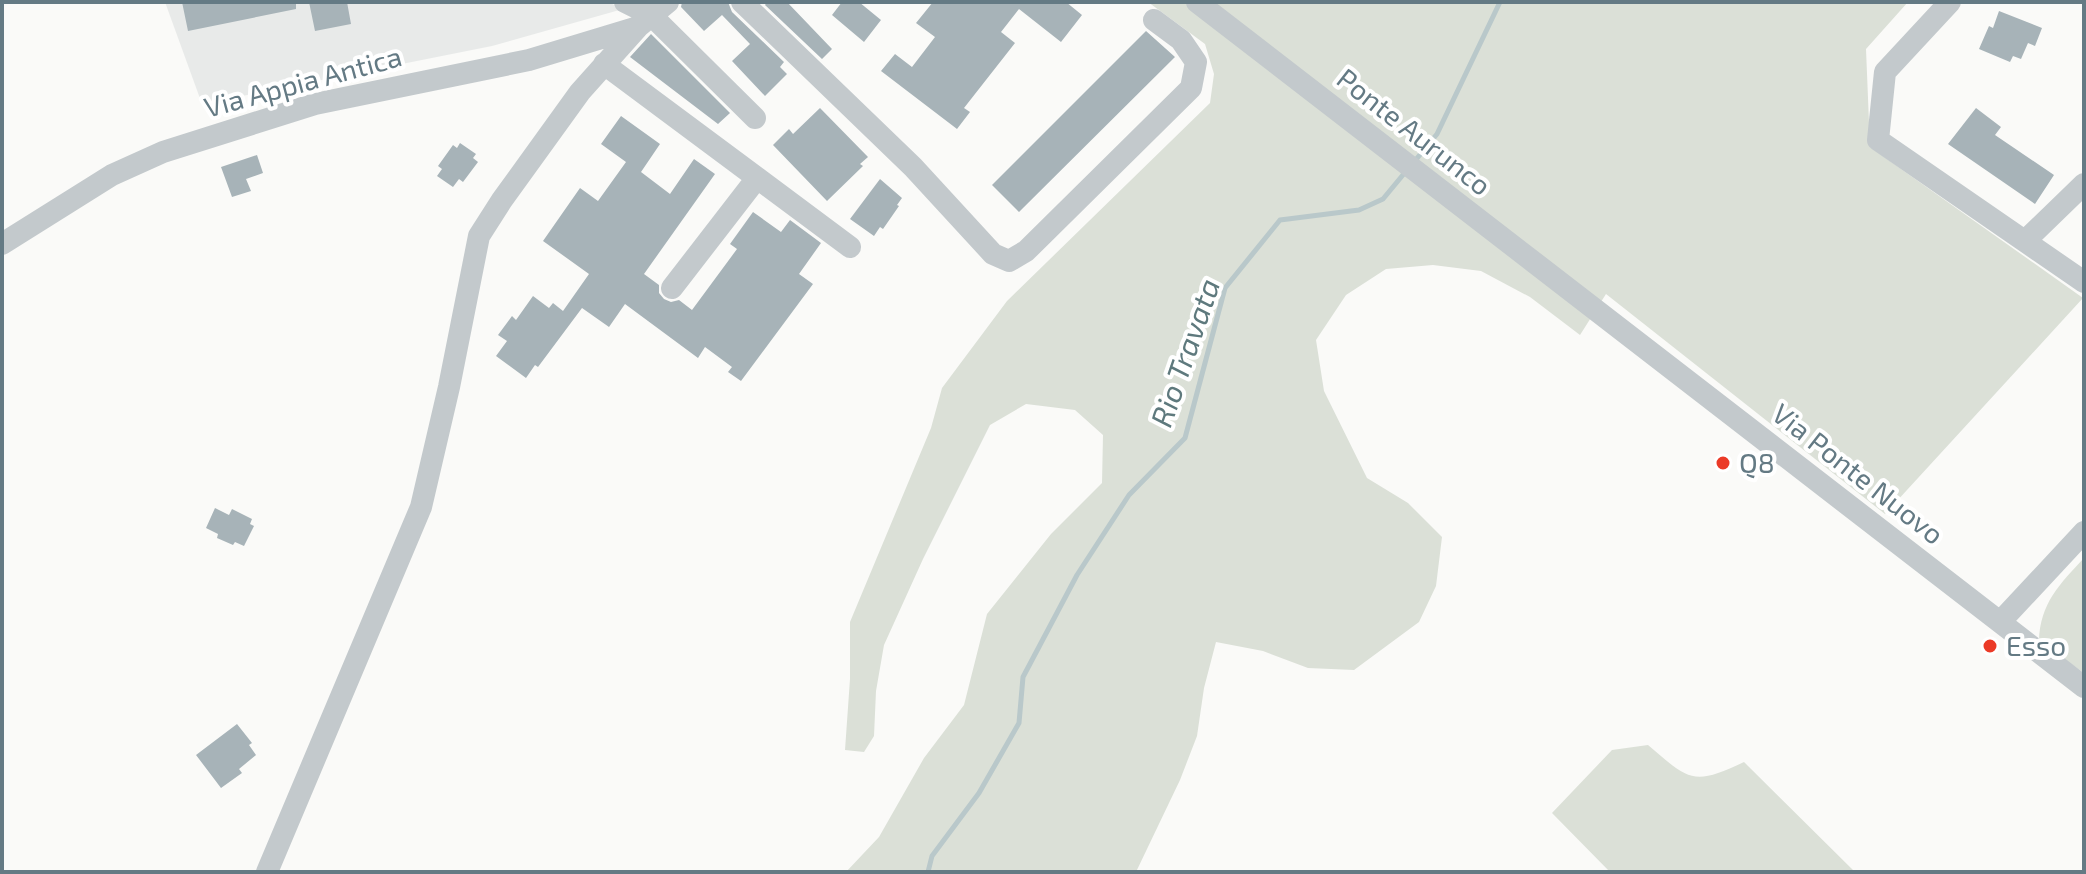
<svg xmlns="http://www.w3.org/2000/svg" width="2086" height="874" font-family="'Exo 2',sans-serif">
  <rect width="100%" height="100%" fill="#fafaf8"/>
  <path fill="#e8eae9" d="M165 2H608L623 9 492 46 202 104Z"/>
  <path fill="#dbe0d7" d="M1148 2H1908L1866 49 1870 147 2083 298 1885 514 1606 294 1580 335 1530 297 1481 271 1433 265 1386 269 1346 295 1316 340 1324 391 1367 478 1408 503 1442 537 1436 586 1419 622 1354 670 1308 668 1263 651 1216 642 1204 688 1197 736 1180 780 1136 872H846L879 837 924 758 964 705 987 614 1051 534 1102 483 1103 435 1075 410 1026 404 990 425 923 559 884 645 876 691 874 736 864 752 845 750 850 679V622L931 428 942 388 1007 301 1210 103 1214 74 1205 44Z
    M2084 558V673L2039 641C2040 603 2060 584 2084 558Z
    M1648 745C1690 781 1693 786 1744 762L1855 872H1610L1552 813 1612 750Z"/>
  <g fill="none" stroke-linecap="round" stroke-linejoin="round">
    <path stroke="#b9c8ca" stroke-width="5" d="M1414 162 1437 134 1500 2
      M928 872 932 856 979 793 1019 723 1023 677 1077 575 1129 495 1185 438 1225 288 1280 220 1359 210 1383 199 1407 170"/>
  </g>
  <path fill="#a7b3b8" d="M182 2H296V9L188 31Z
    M309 2H347L351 24 315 31Z
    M682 2H728L732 12 784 62 780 67 787 74 765 96 732 61 750 44 722 15 704 31 681 7Z
    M767 2H787L832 49 822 59 765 5Z
    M842 2H859L881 20 864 42 832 15Z
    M933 2H1066L1082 15 1061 42 1019 9 1001 32 1015 43 964 108 970 112 957 129 881 71 895 54 912 67 935 37 916 23Z
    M1999 11 2042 28 2035 46 2028 43 2021 59 2013 56 2010 62 1979 49 1989 26 1993 28Z
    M1146 31 1175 57 1019 212 992 185Z
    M651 34 730 113 718 124 630 57Z
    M820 108 868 157 860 164 863 166 827 201 773 145 789 129 793 134Z
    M1976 108 2001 127 1995 135 2054 175 2035 204 1948 144Z
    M621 116 660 144 641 172 670 194 694 159 715 174 644 274 659 285V293L664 299 671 302 679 300 692 310 737 249 730 244 753 212 781 232 790 220 821 243 799 274 813 284 741 381 728 372 732 367 705 347 698 358 625 304 609 327 582 308 538 367 535 365 526 378 496 356 507 341 498 335 512 316 516 320 533 296 549 308 553 303 563 311 589 274 543 241 580 188 598 201 626 162 601 144Z
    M460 143 476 154 473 158 478 162 463 182 459 179 453 187 437 176 442 169 438 166 453 145 457 148Z
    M257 155 263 173 246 179 251 191 232 197 221 167Z
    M880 179 902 198 897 205 899 206 883 229 880 227 874 236 850 219Z
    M215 508 229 515 232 509 252 519 250 524 254 526 244 546 235 542 233 545 217 538 218 534 206 528Z
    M237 724 252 743 249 745 256 755 239 769 242 773 221 788 196 755Z"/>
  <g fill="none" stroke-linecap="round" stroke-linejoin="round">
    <path stroke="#c3c9cc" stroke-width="22" d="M625 2 651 15 755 118
      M742 2 913 167 993 254 1009 261 1026 251 1191 88 1196 62 1181 40 1154 20
      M1197 2 2084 687
      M1950 2 1885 72 1878 140 2084 282
      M604 64 850 247
      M2025 241 2084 184
      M2 244 112 175 163 152 315 104 529 60 638 27
      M672 288 757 178
      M2001 621 2084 532
      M267 872 421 507 449 387 479 236 502 200 580 92 639 26 668 2"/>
  </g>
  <g fill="#eb3a27" stroke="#fff" stroke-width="3">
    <circle cx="1723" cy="463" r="8"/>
    <circle cx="1990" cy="646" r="8"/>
  </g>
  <g text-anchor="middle" stroke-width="8" stroke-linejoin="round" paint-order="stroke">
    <g font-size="28" fill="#647a84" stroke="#fff">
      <text transform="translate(303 82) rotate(-15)" y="10">Via Appia Antica</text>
      <text transform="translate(1414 132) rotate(38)" y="10">Ponte Aurunco</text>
      <text transform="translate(1858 474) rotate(38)" y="10">Via Ponte Nuovo</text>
    </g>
    <g font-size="28" fill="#647a84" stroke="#fff" text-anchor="start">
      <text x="1739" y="473">Q8</text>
      <text x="2006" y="656">Esso</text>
    </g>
    <g font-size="30" font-style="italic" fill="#5e797d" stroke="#fff">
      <text transform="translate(1186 353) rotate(-71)" y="10">Rio Travata</text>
    </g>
  </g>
  <rect width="2086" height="874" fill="none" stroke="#647a84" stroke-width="8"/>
</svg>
